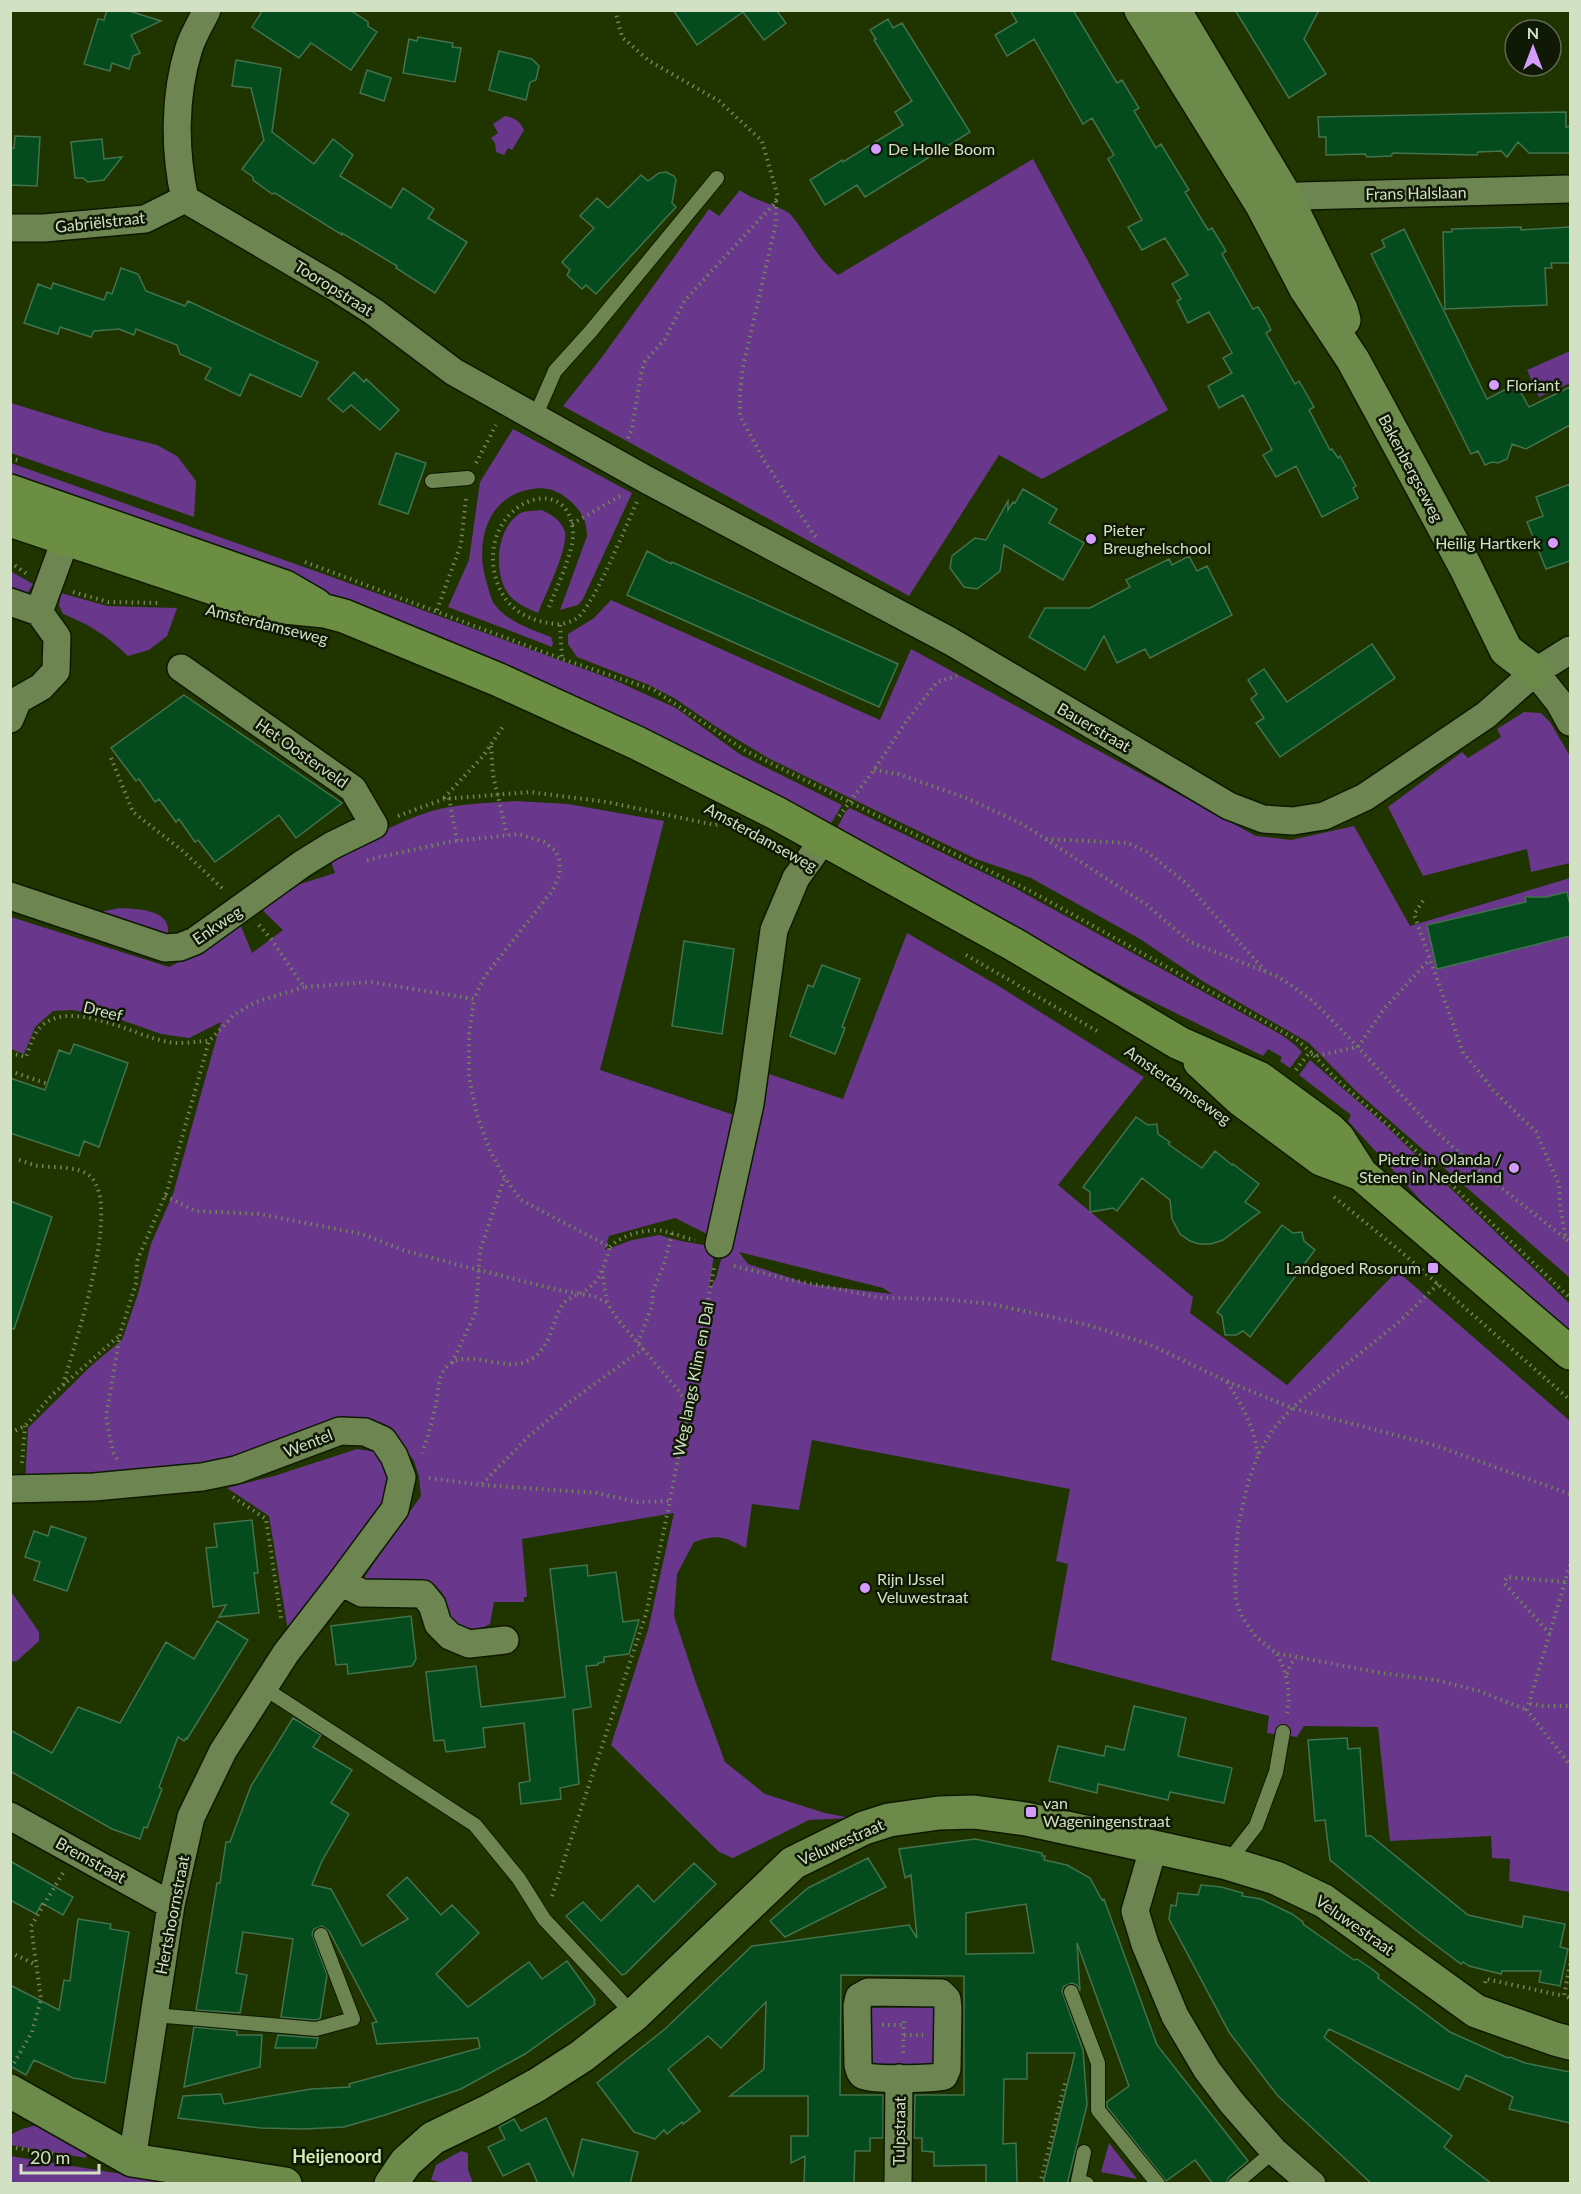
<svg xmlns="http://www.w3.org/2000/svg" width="1581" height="2194" font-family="Lato,sans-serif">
  <rect width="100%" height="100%" fill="#203400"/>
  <path fill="#69378b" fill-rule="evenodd" d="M505 116C515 118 520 121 524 130L512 150 508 148 504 155 496 152 495 143 491 138 498 133 493 124Z
    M1033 159 1168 410 1042 479 999 455 909 596 563 406 602 357 709 209 719 216 740 190C753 201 782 206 791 215 808 235 817 259 838 275Z
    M1570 351V383L1539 397 1527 370Z
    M11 403 105 432 157 445 177 456 196 481 194 517 11 453Z
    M513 429 632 493 583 599 578 605 560 610 587 536C587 521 581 510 569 500 556 489 544 486 527 490 484 500 475 547 487 584 489 590 491 600 495 605 509 623 532 629 551 637L553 643 552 647 448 607 469 560 480 482Z
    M11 463 332 577 614 680 676 708 741 755 842 805 830 825 571 695 452 642 323 592 11 484Z
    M542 510C552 515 562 521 565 532 568 550 545 595 538 613 527 608 514 603 507 592 493 570 497 529 519 514 525 510 535 511 542 510Z
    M10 571 33 584 27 594H11Z
    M61 593 107 606 177 608 167 636 149 650 128 656C107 636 91 625 63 614L59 605Z
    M611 600 880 720 911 649 1256 836 1291 840 1354 826 1410 926 1570 878V1278L1356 1091 1309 1043 1204 982 1140 939 1031 878 976 859 846 796 768 758 715 726 674 698 649 685 577 657 568 644V634L594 618Z
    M1524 712 1541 713 1550 722 1570 756V863L1531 872 1527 849 1423 876 1388 807 1462 752 1468 758 1501 737 1497 729Z
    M516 801 568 804 664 821 600 1070 737 1116 711 1236 675 1218 609 1236 605 1250 632 1240 659 1235 681 1241 715 1247 709 1290 716 1278 725 1245 763 1072 843 1099 907 933 997 985 1144 1077 1058 1185 1193 1297 1190 1313 1287 1385 1397 1271 1570 1421V1892L1509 1881 1510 1859 1492 1858 1491 1836 1390 1841 1378 1727 1304 1726 1297 1737 1267 1733 1269 1716 1051 1660 1068 1564 1056 1561 1070 1489 812 1440 799 1510 752 1504 746 1548C723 1536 718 1534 694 1542L677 1574 674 1616 696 1683 725 1762 765 1794 825 1813 851 1818 809 1820 733 1858 719 1852 611 1745 648 1630 674 1513 522 1539 527 1597H524V1602H494L490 1624C479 1630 471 1631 459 1630L447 1615 442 1593 435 1585 365 1580V1576L421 1496 419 1477 414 1461 399 1439 378 1426 194 1468 25 1483 28 1428 91 1366 122 1340 138 1294 151 1244 173 1194 221 1022 189 1038 161 1034 116 1018 72 1010 53 1011 35 1027 24 1054 11 1049V917L169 967 197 953 238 919 252 953 283 930 257 905 275 892 335 873 330 859C363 842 396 822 432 811 459 803 488 803 516 801ZM739 1252 883 1288 892 1294 809 1284 748 1264Z
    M850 808 1013 887 1280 1034 1294 1044 1302 1052 1290 1068 1280 1061 1282 1057 1268 1049 1263 1056 1129 990 837 828 846 811Z
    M120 908C136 909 171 909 168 933L165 935 102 914 104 911Z
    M1310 1060 1383 1123 1570 1304V1331L1424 1204 1348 1121 1351 1115 1299 1075Z
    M357 1449 377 1452 386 1461 387 1480 383 1504 289 1637 269 1516 227 1488 274 1476Z
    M10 1590 39 1632V1641L17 1661 11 1662Z
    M934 2007 936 2068 871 2069V2008Z
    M37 2125 45 2127 88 2151 86 2158 11 2145 10 2135 22 2129Z
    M1109 2143 1137 2179 1101 2172Z
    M461 2151 468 2153V2170L473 2183H444L431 2180 436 2165Z
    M10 2156 147 2178 158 2182 173 2183H11Z"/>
  <path fill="#044b1e" stroke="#43734d" stroke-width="1.5" fill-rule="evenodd" d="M107 10H126L161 21 131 35 140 53 133 56 129 69 112 63 110 71 84 64 98 19 104 20Z
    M263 10H350L368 22V26L377 32 351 70 311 43 299 58 252 27Z
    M673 10H776L786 23 764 40 743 12 697 45Z
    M1010 10H1073L1117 83 1122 80 1139 108 1134 111 1156 148 1161 144 1189 190 1185 192 1208 230 1212 228 1226 251 1222 254 1253 309 1258 307 1265 318 1271 330 1266 333 1295 384 1299 381 1314 407 1309 410 1330 450 1332 449 1338 458 1340 456 1356 486 1353 488 1358 498 1322 517 1296 466 1276 477 1263 455 1272 450 1243 395 1219 408 1208 386 1232 373 1223 358 1232 353 1209 312 1188 323 1177 301 1181 299 1172 284 1188 275 1165 238 1142 250 1128 227 1142 220 1108 159 1114 155 1092 118 1083 124 1034 39 1007 56 995 35 1017 22Z
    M1235 10H1319L1304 39 1326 74 1289 98Z
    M888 19 893 28 902 23 970 132 865 197 857 185 825 205 810 180 842 160 843 162 903 125 895 112 912 101 874 40 876 39 870 30Z
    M418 37 453 43 452 47 461 48 455 82 403 73 409 39 417 41Z
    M499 51 532 59 539 66 536 80 530 82 526 100 489 90Z
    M236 60 281 68 272 132 314 164 333 139 353 155 340 176 391 208 403 188 434 209 428 218 467 242 435 293 396 268 397 266 342 233V235L275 193 272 194 253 180V177L242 169 264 140 251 88 232 86Z
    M367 70 391 78 384 101 360 93Z
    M1566 112V127L1570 126V153H1529L1518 142 1507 157 1501 151 1478 152 1477 155 1393 153 1391 156 1367 157 1365 154 1326 155V137H1319L1318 117Z
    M15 136 40 137 37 186 10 185V148H14Z
    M102 139 104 159 122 157 104 180 88 182 83 178H75L71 142Z
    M666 172 674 176 676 180 672 203 676 207 596 294 586 285 582 289 567 275 570 270 562 262 594 228 580 216 597 198 608 208 641 175 648 181 659 173Z
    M1521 227V230L1570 227V263H1551L1552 268H1545L1547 305 1445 309 1443 232H1452V229Z
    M1404 229 1487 399 1516 384 1529 407 1570 387V425L1526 449 1512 444 1507 459 1498 463 1492 462 1485 465 1478 451 1471 454 1371 254 1385 247 1382 240Z
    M121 268 138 274 146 291 185 306 188 301 318 362 301 397 250 374 240 396 205 379 211 368 180 354 177 345 136 329 134 335 119 329 94 331 91 337 60 327 58 334 24 323 38 284 51 289 53 283 104 300 107 292 112 294Z
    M354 372 364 382 366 379 399 410 380 430 351 405 343 412 328 399Z
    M396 453 426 463 408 514 379 504Z
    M1570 484V561L1546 569 1527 522 1543 516 1536 497Z
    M1023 489 1057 509 1049 523 1084 543 1063 580 1004 545 1000 571 977 589 964 587 950 568 952 556 975 538 986 540 1008 501V510L1013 502 1015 503Z
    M647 551 671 564 672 562 898 664 879 707 627 595Z
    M1189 556 1197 571 1207 566 1232 615 1150 658 1145 649 1117 663 1104 636 1085 670 1029 637 1045 608H1090L1130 587 1126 580 1169 559 1172 565Z
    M1372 644 1395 678 1280 757 1256 723 1264 718 1251 699 1257 694 1248 680 1264 669 1287 702Z
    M184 695 282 762 342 803 296 838 279 815 215 862 198 840 195 842 179 819 176 822 159 799 155 802 139 779 136 781 111 748Z
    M1567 892 1570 905V936L1437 969 1427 925 1526 902 1525 897H1546Z
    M684 941 734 949 722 1034 672 1026Z
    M822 965 860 979 842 1027 845 1028 835 1054 790 1036 808 985 813 987Z
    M74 1044 128 1063 99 1147 84 1141 79 1156 10 1133V1078L45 1090 59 1050 70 1054Z
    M1136 1117 1148 1125 1157 1124 1158 1134 1170 1142 1168 1144 1202 1168 1215 1151 1232 1165 1233 1164 1259 1184 1245 1202 1260 1212 1223 1240 1211 1244H1199L1190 1241 1180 1234 1172 1219 1170 1200 1142 1178 1117 1211 1113 1208 1090 1212V1192L1083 1187Z
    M10 1201 52 1217 14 1329 10 1328Z
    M1282 1225 1293 1233 1302 1232 1304 1241 1315 1250 1250 1337 1243 1331 1236 1335H1225L1222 1316 1217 1312Z
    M252 1520 258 1573H254L259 1613 219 1617 226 1605 213 1607 206 1548 217 1547 214 1524Z
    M51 1526 86 1538 67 1591 34 1580 40 1562 25 1557 34 1531 48 1536Z
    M587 1565 588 1576 616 1572 623 1622 639 1620 629 1654 604 1657V1662L598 1663V1665L586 1666 591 1707 573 1710 579 1784 560 1788 561 1799 521 1804 519 1783 530 1781 524 1723 483 1728 485 1747 446 1752 444 1740 434 1741 426 1672 476 1666 481 1707 565 1697 550 1569Z
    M411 1616 416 1659 412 1666 348 1674 347 1664 336 1665 331 1626Z
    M217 1621 248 1640 187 1739 186 1738 184 1741 178 1737 159 1787 162 1789 147 1828 144 1827 140 1839 112 1829 10 1771V1730L52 1753 78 1707 120 1723 166 1642 194 1659Z
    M1134 1706 1186 1718 1178 1756 1232 1768 1224 1803 1170 1792 1168 1800 1098 1784 1097 1793 1049 1781 1058 1746 1104 1756 1106 1746 1124 1750Z
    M293 1718 321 1735 313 1747 352 1770 331 1803 349 1814 322 1861 312 1885 331 1889 362 1946 408 1919 387 1895 407 1877 441 1915 452 1905 479 1933 436 1974 468 2007 529 1962 542 1979 567 1961 595 2000 594 2002 595 2004 525 2054 461 2089 385 2115 344 2127 304 2129 261 2128 178 2118 183 2096 221 2094 224 2104 311 2089 350 2087 349 2084 480 2048 478 2038 377 2044 372 2023 377 2022 329 1931 322 1926 314 1929 312 1934 327 1975 320 2019 315 2020 281 2017 293 1939 243 1932 236 1973 247 1975 240 2013 196 2010 217 1883H220L226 1842H230L251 1786Z
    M1347 1738 1348 1749 1360 1748 1366 1836H1371L1468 1915 1522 1927 1524 1916 1565 1924 1560 1947 1568 1949 1560 1986 1539 1982 1541 1971H1502L1501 1974 1469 1966 1463 1962 1461 1964 1417 1931 1330 1860 1325 1820 1315 1821 1308 1740Z
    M975 1839 1042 1853V1856H1045L1044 1860 1067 1865 1090 1878 1102 1900 1104 1899 1157 2045 1248 2161 1229 2177 1226 2184H1213L1195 2160 1166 2181 1107 2107V2102L1129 2086 1077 1943 1080 1991 1077 1985 1072 1983 1064 1986 1062 1991 1083 2050 1087 2105 1067 2184H1043L1075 2053H1027V2079H1004L1003 2144 1016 2143 1017 2184H986V2165L934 2166V2152L922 2151V2138H914L915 2095H964V1976L841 1975 840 2095H883V2138H870V2151H855L854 2184H804L805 2156 791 2163V2136H808V2096H730L764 2069 766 2002 721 2048 708 2036 668 2069 700 2111 683 2124 682 2122 667 2134 664 2130 655 2139 634 2132 597 2083 665 2029 752 1946 909 1925 917 1938 911 1875 905 1878 899 1849ZM1026 1904 1034 1953 966 1954V1913Z
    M868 1858 886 1887 785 1937 770 1921 808 1888Z
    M10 1861 73 1897 63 1915 42 1903 36 1914 10 1900Z
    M694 1863 716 1884 625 1974 622 1975 566 1916 583 1902 601 1921 638 1885 654 1902Z
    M1201 1885 1221 1887 1243 1893 1242 1896 1261 1899 1292 1914 1303 1922V1924L1354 1960 1357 1959 1372 1969 1379 1975 1378 1978 1450 2032 1508 2058 1510 2057 1525 2063 1570 2072V2123L1509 2109 1513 2097 1466 2075 1459 2090 1329 2029 1324 2037 1452 2136 1444 2147 1492 2184H1372L1278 2096 1229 2032 1169 1919 1171 1905 1176 1906 1178 1893 1198 1895Z
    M78 1919 111 1924 110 1929 129 1932 105 2083 73 2078 34 2060 26 2075 10 2066V1985L59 2010 64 1980 70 1981Z
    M194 2027 237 2031V2035H262L260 2067 184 2087Z
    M278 2035 318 2038 316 2048H275Z
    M546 2118 573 2176 582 2139 638 2152 630 2184H538L529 2163 503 2176 488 2147 505 2139 499 2127 514 2119 521 2131Z"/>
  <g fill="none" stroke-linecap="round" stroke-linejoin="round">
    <defs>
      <path id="lane" d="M535 417 555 371 591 331 717 178
        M432 481 468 478
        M264 1688 475 1825 519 1879 544 1919 634 2015
        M1227 1863 1256 1826 1276 1772 1283 1732
        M1071 1992 1098 2063V2110L1158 2184
        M154 2015 316 2029 353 2019 321 1935
        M1084 2152 1078 2181 1087 2184
        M1235 2184 1274 2151"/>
      <path id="street" d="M207 10C201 23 193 35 189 48 174 95 174 151 185 199L335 287 374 312 454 372 647 480 950 641 1229 806 1263 819 1293 821 1324 816 1365 797 1486 715 1535 672 1570 650
        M1270 203 1300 196 1570 189
        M10 228H44L145 219 185 199
        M10 602 39 612
        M1535 672 1559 702 1570 722
        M10 719 18 700 41 687 56 671 57 637 39 612 73 519
        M10 896 165 948 180 947 195 941 302 864 331 846 374 825 353 789 181 668
        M719 1244 750 1104 774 930 796 878 824 839
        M10 1489 94 1487 202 1477 236 1470 340 1431 365 1432 383 1440 394 1456 402 1477 395 1509 341 1582 286 1653 223 1751 191 1817 171 1905 132 2160
        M341 1582 362 1593 423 1594 432 1605 438 1624 450 1636 469 1644 505 1640
        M10 1816 171 1905
        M1154 1846 1135 1911 1145 1944 1175 2016 1207 2070 1232 2103 1274 2151 1312 2184
        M868 1992 941 1993 947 1999 948 2008 947 2069 944 2076C933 2079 875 2080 865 2076 860 2075 859 2069 858 2065L857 2006 859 1997Z
        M898 2184 899 2078"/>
      <path id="secondary" d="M1141 10 1262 205 1306 289 1353 360 1465 566 1506 650 1535 672
        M1174 10 1287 199 1341 309 1344 320
        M10 2091 132 2160 285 2184
        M391 2184 406 2162 433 2138 491 2110 537 2085 582 2056 634 2015 793 1863 864 1828 889 1820 939 1813 974 1812 1026 1819 1227 1863 1276 1878 1324 1901 1476 2011 1555 2039 1570 2043"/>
      <path id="primary" d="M10 491 285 587 316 605
        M10 520 264 605 325 611 344 616 499 680 637 743 776 813 1013 944 1179 1043 1259 1078 1329 1129 1338 1138 1361 1174 1570 1353
        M1200 1062 1240 1099 1321 1159 1361 1174"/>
    </defs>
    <use href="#lane" stroke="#0e1902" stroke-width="16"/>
    <use href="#street" stroke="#0e1902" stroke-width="30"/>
    <use href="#secondary" stroke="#0e1902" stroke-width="36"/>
    <use href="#primary" stroke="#0e1902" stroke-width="36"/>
    <path stroke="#73845c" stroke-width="4" stroke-dasharray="1.5 4.5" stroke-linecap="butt" d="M615 10 622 37 648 60 719 101 762 141 778 197 773 205 685 300 665 339 645 361 641 374 632 429 627 440
      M776 201V223L743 367 740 392V416L765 462 817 539
      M10 458 21 461
      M476 463 496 425
      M572 524 620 496
      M10 562 27 574
      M305 562 562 659 654 690 746 751 1032 892 1262 1020 1297 1040 1311 1052 1333 1076 1395 1131 1570 1298
      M73 592 108 602 160 603
      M549 607C556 589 574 551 573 534 571 465 472 505 497 582 506 609 528 621 555 624 562 625 571 622 577 618 594 606 626 525 637 502
      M437 610 461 544 466 498
      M560 625 562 659
      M491 746 493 775 507 835
      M111 758 133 812 184 852 224 890
      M874 770 898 774 969 799 1024 825 1147 905 1190 942 1279 977 1313 1001 1358 1047 1431 1127 1475 1167 1566 1239
      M444 798 484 755 504 725
      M449 798 457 841
      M398 816 444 799 530 792 607 802 715 825 729 822
      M839 816 874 770 908 719 937 682 957 676
      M1046 839 1128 843 1147 852 1186 883 1265 971
      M367 860 448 842 519 834 544 842 555 850 559 859 560 874 552 891 485 976 474 999
      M1423 901 1414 914 1463 1052 1494 1091 1536 1132 1559 1184 1560 1205 1566 1239 1570 1243
      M259 925 271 939 304 987 370 982 474 999 469 1035V1077L477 1115 490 1151 505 1178 521 1200 610 1247C604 1265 601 1282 583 1292 576 1296 569 1297 563 1304 553 1319 552 1339 539 1353 512 1382 466 1341 445 1369 438 1378 438 1393 436 1404 432 1421 428 1437 422 1453
      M966 955 1097 1031
      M10 1053 26 1057C29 1049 32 1038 37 1031 64 994 134 1036 168 1042 182 1045 195 1041 209 1041
      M1150 1063 1178 1083
      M1296 1070 1309 1053 1316 1056 1358 1047 1384 1009 1429 960
      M10 1071 48 1084
      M19 1160C27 1162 34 1166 41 1166 57 1168 78 1166 90 1176 123 1205 74 1345 63 1385
      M165 1196 196 1211 259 1214 362 1234 403 1250 455 1264 558 1290 594 1296 607 1303 619 1321 678 1390 688 1406
      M1334 1197 1399 1250 1570 1400
      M610 1247C621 1235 647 1228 663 1231 674 1233 684 1238 695 1240
      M734 1266 787 1279 883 1298 943 1299 991 1304 1084 1324 1149 1344 1226 1381 1292 1408 1434 1445 1570 1494
      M602 1271 607 1302
      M1438 1284 1399 1322 1292 1408 1273 1429 1259 1453 1248 1482 1238 1527 1235 1576 1236 1601 1242 1617 1256 1637 1276 1653 1381 1673 1436 1680 1479 1691 1527 1710
      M638 1343 652 1306 653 1290 664 1265 672 1233
      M452 1363 476 1311 480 1251 504 1179
      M1227 1382C1243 1407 1253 1424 1258 1454
      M10 1433 25 1426 52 1395 120 1335
      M117 1459 113 1452 106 1417 120 1334 136 1283 137 1261 167 1191 209 1041 235 1014 256 1002 304 987
      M22 1463 25 1426
      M429 1478 481 1485 528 1437 567 1404 644 1348
      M482 1485 597 1493 637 1502 670 1501
      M233 1497 266 1519 281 1618
      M1570 1565 1527 1710 1570 1765
      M1550 1634 1504 1583 1507 1577 1565 1582
      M1277 1654C1287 1673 1291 1691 1287 1713
      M1287 1674 1291 1664 1296 1658
      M1530 1704 1544 1706H1570
      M552 1896 646 1614 670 1501 714 1268
      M10 1952 36 1965
      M1570 1964 1564 1996 1570 1998
      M1485 1983 1486 1979 1564 1996
      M882 2025H904
      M904 2035H923
      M903 2053 904 2019
      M14 2063 32 2032 41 1999 31 1926 63 1873
      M10 2147 60 2155
      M1040 2184 1066 2079"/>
    <use href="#lane" stroke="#6c8551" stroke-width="14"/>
    <use href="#street" stroke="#6c8551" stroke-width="27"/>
    <use href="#secondary" stroke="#6c8a4a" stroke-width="33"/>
    <use href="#primary" stroke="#6c8e42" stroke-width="33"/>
  </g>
  <g fill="#d39cfd" stroke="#0f1905" stroke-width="2">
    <circle cx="876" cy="149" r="6"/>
    <circle cx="1494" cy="385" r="6"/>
    <circle cx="1091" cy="539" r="6"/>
    <circle cx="1553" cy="543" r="6"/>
    <circle cx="1514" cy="1168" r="6"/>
    <rect x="1427" y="1262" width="12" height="12" rx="3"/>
    <circle cx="865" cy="1588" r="6"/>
    <rect x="1025" y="1806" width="12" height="12" rx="3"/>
  </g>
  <g text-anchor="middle" stroke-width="5" stroke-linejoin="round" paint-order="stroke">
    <g font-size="16" fill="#d2e0c4" stroke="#0f1905" text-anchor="start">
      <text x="888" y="155">De Holle Boom</text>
      <text x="1506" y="391">Floriant</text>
      <text x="1103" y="536">Pieter<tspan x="1103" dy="18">Breughelschool</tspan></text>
      <text x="1541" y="549" text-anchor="end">Heilig Hartkerk</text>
      <text x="1502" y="1165" text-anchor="end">Pietre in Olanda /<tspan x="1502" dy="18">Stenen in Nederland</tspan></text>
      <text x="1421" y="1274" text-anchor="end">Landgoed Rosorum</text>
      <text x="877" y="1585">Rijn IJssel<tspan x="877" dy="18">Veluwestraat</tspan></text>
      <text x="1043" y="1809">van<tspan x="1043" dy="18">Wageningenstraat</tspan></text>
    </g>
    <g font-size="16" fill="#d2e0c4" stroke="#0f1905">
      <text transform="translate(1416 193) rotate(-1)" y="6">Frans Halslaan</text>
      <text transform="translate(100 222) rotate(-6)" y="6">Gabriëlstraat</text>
      <text transform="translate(334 288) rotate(32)" y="6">Tooropstraat</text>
      <text transform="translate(1411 468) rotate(62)" y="6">Bakenbergseweg</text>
      <text transform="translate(267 624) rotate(14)" y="6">Amsterdamseweg</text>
      <text transform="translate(1094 727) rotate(30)" y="6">Bauerstraat</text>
      <text transform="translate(302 753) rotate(35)" y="6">Het Oosterveld</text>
      <text transform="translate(761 837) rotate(29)" y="6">Amsterdamseweg</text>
      <text transform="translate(217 925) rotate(-34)" y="6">Enkweg</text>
      <text transform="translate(103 1011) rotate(14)" y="6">Dreef</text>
      <text transform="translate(1178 1085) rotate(35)" y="6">Amsterdamseweg</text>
      <text transform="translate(693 1379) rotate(-79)" y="6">Weg langs Klim en Dal</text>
      <text transform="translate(308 1443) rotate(-21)" y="6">Wentel</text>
      <text transform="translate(841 1842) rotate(-24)" y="6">Veluwestraat</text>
      <text transform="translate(91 1860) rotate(29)" y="6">Bremstraat</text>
      <text transform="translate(172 1915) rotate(-79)" y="6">Hertshoornstraat</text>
      <text transform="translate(1355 1925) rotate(35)" y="6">Veluwestraat</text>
      <text transform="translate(899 2131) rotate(-89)" y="6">Tulpstraat</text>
    </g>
    <g font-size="18" font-weight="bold" fill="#d1edb5" stroke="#0f1905">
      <text x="337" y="2163">Heijenoord</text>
    </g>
  </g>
  <rect width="1581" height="2194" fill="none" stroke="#d2e0c4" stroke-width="24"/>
  <g transform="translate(1533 48)"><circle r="28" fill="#0f1905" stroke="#5d6951" stroke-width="1.5"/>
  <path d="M0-4.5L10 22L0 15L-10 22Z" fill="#d39cfd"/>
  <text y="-9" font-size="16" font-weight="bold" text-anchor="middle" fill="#d2e0c4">N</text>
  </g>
  <path d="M21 2164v9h78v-9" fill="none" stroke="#d2e0c4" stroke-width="3"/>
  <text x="30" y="2164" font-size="18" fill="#d2e0c4" stroke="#0f1905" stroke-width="4.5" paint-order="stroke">20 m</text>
</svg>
